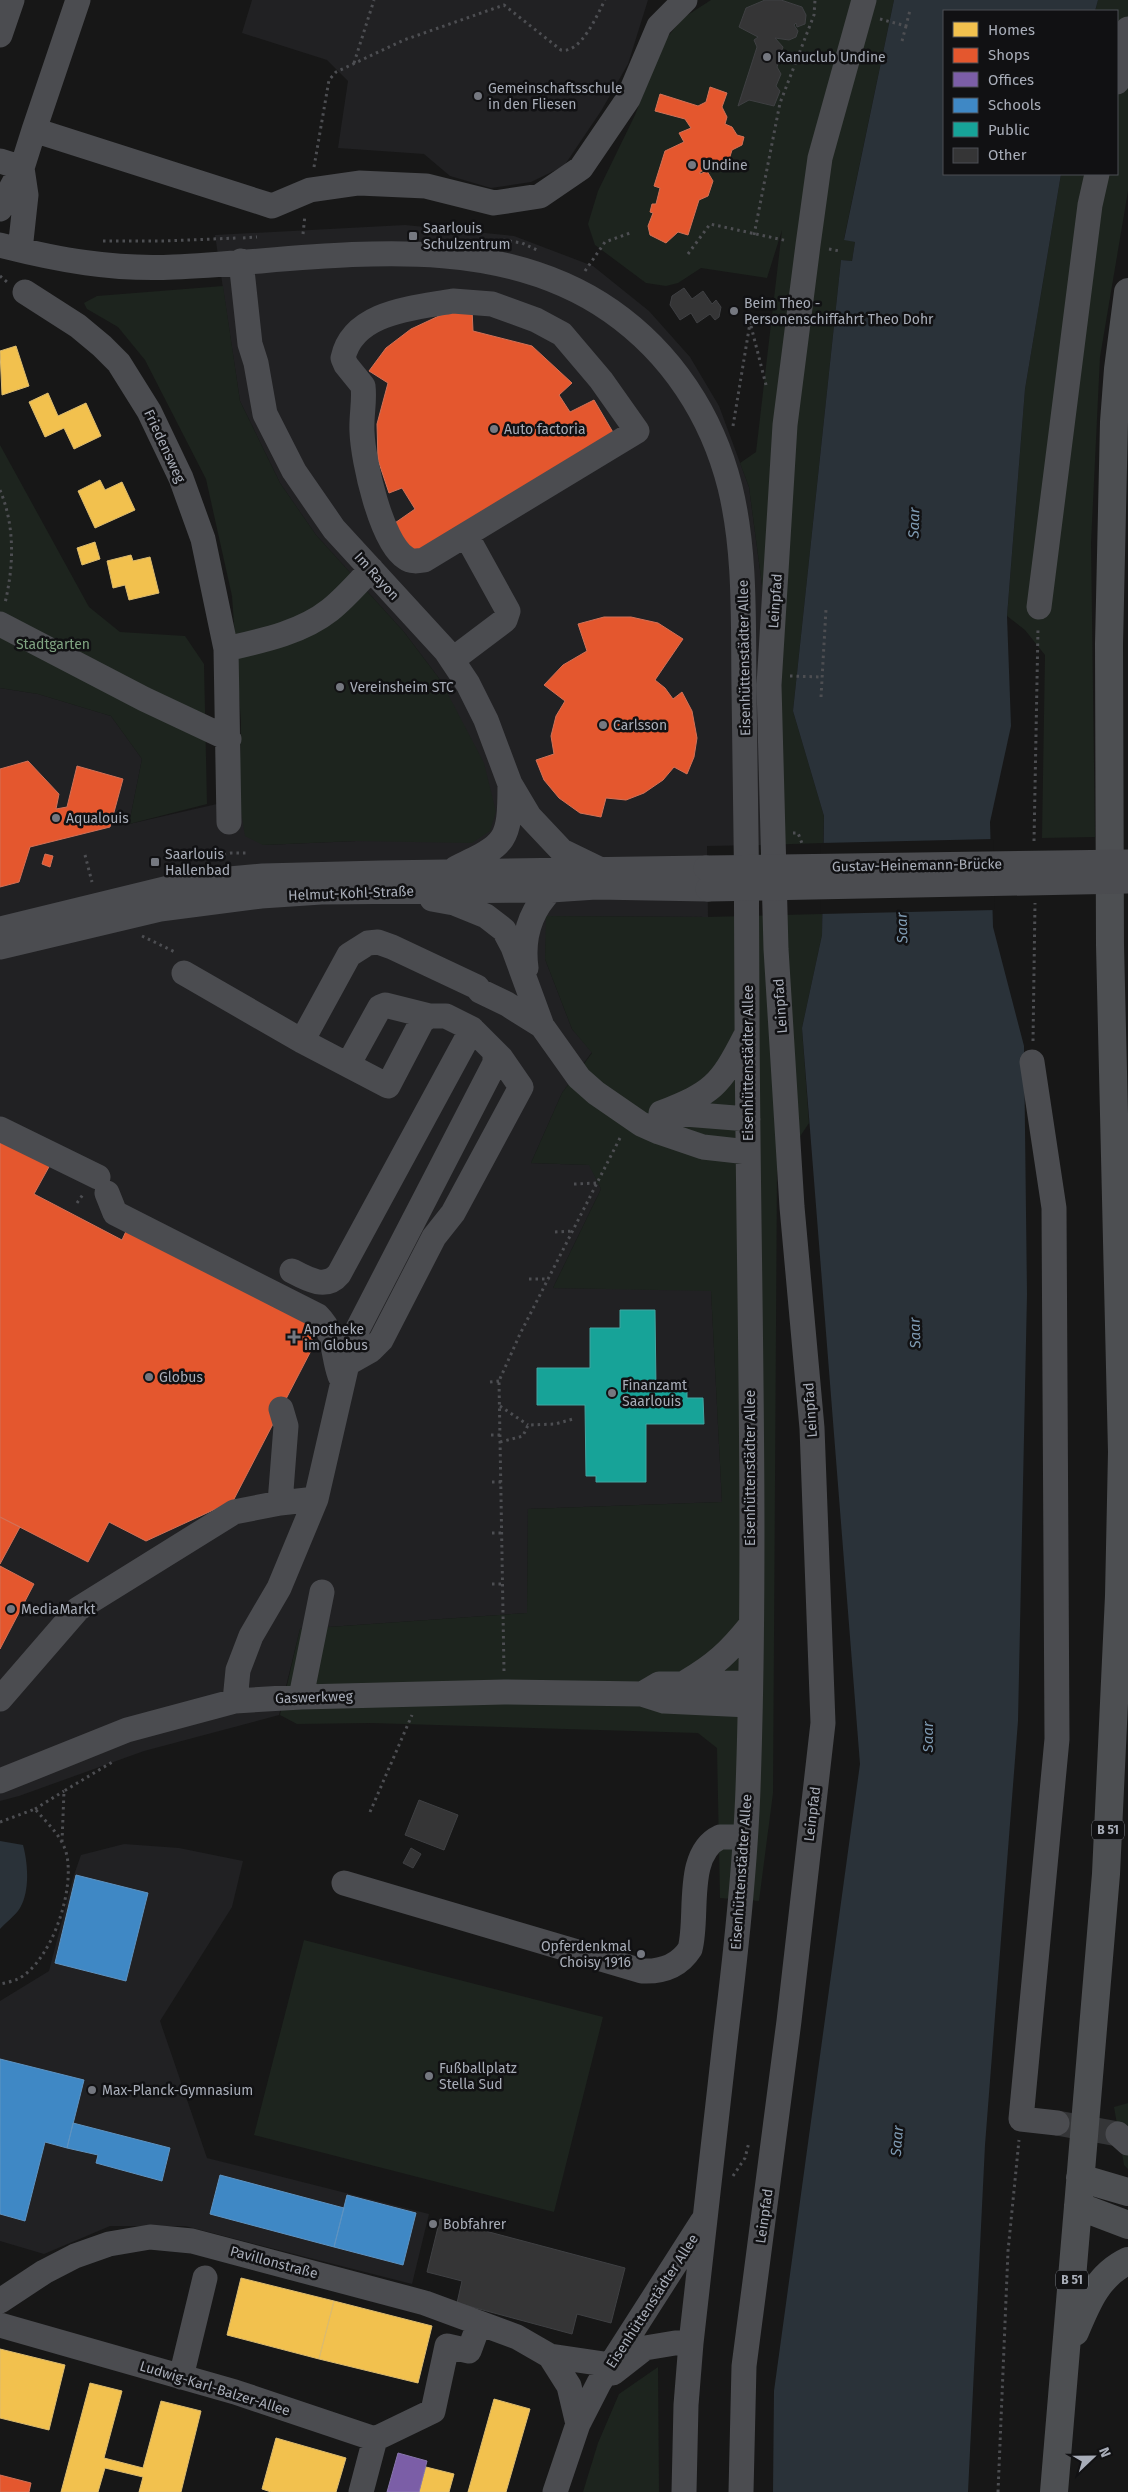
<svg xmlns="http://www.w3.org/2000/svg" width="1128" height="2492" font-family="'Fira Sans',sans-serif">
  <rect width="100%" height="100%" fill="#171717"/>
  <path fill="#212123" d="M252 0H648L628 64 601 111 564 166 531 182 491 188 450 176 424 154 338 148 348 81 327 60 242 33Z
    M405 225 514 236 593 266 649 311 690 357 719 406 749 487 762 585V845L707 846 708 917 547 916 545 959 572 1029 592 1052 562 1093 531 1163 590 1165 601 1189 553 1288 711 1290 722 1502 528 1509 527 1613 300 1629 279 1715 144 1751 19 1796 0 1801V688L38 694 111 716 142 759 129 824 239 799 263 845 356 841 441 681 404 632 316 535 280 483 240 401 215 235Z
    M124 1844 179 1848 243 1861 232 1907 160 2021 207 2158 429 2214 412 2284 185 2226H110L44 2254 0 2241V2001L49 1971 73 1878 81 1855Z"/>
  <path fill="#1d241e" d="M711 0H894L844 239 855 242 852 261 841 260 793 711 824 816 823 843 762 845V585L749 487 740 463 756 452 782 230 767 278 701 268 678 283 666 286 646 283 595 245 588 224 598 191 635 115 665 40 683 18Z
    M1098 0H1128V191L1100 357 1091 543 1095 837 1042 838 1045 655 1025 630 1007 616 1025 389 1061 174H1117V11H1095Z
    M223 286 240 401 280 483 316 535 404 632 441 681 484 763 496 812 490 831 472 843 356 841 263 845 245 836 239 799 241 722 232 596 206 479 145 360 118 327 87 309 84 303 97 296Z
    M0 445 89 607 120 632 185 636 204 664 207 804 129 824 142 759 111 716 38 694 0 688Z
    M822 914V935L802 1028 809 1123 777 1171 773 1793 759 1901 720 1898 717 1748 698 1733 371 1723 297 1724 280 1715 300 1629 527 1613 528 1509 722 1502 711 1291 553 1288 601 1189 589 1165 531 1163 562 1093 592 1053 572 1029 545 959 546 916 708 917Z
    M304 1940 603 2017 554 2212 254 2135Z
    M1128 2103V2169L1124 2165 1114 2107Z
    M658 2367 659 2492H583L598 2443 619 2394Z"/>
  <path fill="#2a3239" d="M894 0H1098L1095 11H944V174H1061L1025 389 1007 616 1011 726 990 822 993 927 1024 1046 1027 1294 1018 1721 985 2145 968 2492H773L774 2391 860 1764 802 1028 822 935 824 816 793 711 841 260 852 261 855 242 844 240Z
    M0 1841 23 1845C28 1863 30 1891 20 1908 15 1916 6 1922 0 1929Z"/>
  <path fill="#171717" d="M993 839 995 910 820 914 821 843Z"/>
  <path fill="#f2c14e" stroke="#dcbb6e" d="M16 346 29 386 2 395 0 351Z
    M48 393 58 416 86 403 101 436 74 449 64 428 45 437 29 402Z
    M100 480 105 490 122 482 135 510 95 528 78 491Z
    M95 542 100 559 82 565 77 548Z
    M131 555 133 561 150 557 159 593 129 600 125 585 113 588 107 561Z
    M241 2278 334 2301 319 2359 227 2335Z
    M334 2301 432 2326 418 2383 319 2359Z
    M0 2349 65 2365 49 2430 0 2418Z
    M90 2383 122 2391 104 2458 143 2468 161 2401 201 2411 181 2492H139L143 2477 105 2468 98 2492H61Z
    M494 2399 530 2409 506 2492H468Z
    M276 2438 346 2458 336 2492H271L262 2489Z
    M426 2467 454 2474 449 2492H419Z"/>
  <path fill="#e4572e" stroke="#d27157" d="M710 87 727 93 722 107 727 117 725 124 732 127 737 135 744 137 742 145 732 150 728 163 717 170 710 167 700 172V174L707 171 713 181 708 196 699 200 688 235 678 232 666 243 650 235 648 226 653 213 650 212 652 204H656L660 188 654 186 665 151 684 142 679 133 691 128 685 119 655 111 660 94 698 106 706 102Z
    M472 309 473 331 532 346 572 383 559 395 570 412 594 400 614 434 412 556 392 525 415 509 402 488 389 493 378 460 377 424 388 383 369 371 386 348 411 329 441 315Z
    M604 617H631L658 623 683 639 655 680 665 688 673 699 682 692 692 711 697 738 694 757 687 774 674 767 663 780 644 793 626 800 606 798 601 817 580 813 559 798 544 780 536 760 554 754 551 736 556 716 565 701 544 685 563 665 587 651 578 624Z
    M28 761 59 794 56 809 67 807 77 766 123 779 110 827 30 847 19 882 0 887V769Z
    M45 854 53 856 50 867 42 864Z
    M0 1139 50 1165 34 1194 122 1240 127 1229 307 1323 314 1345 233 1501 146 1541 109 1522 88 1562 0 1517Z
    M0 1517 20 1527 0 1564Z
    M0 1566 34 1584 0 1649Z
    M0 2475 31 2483 29 2492H0Z"/>
  <path fill="#7b5ea7" stroke="#8876ac" d="M398 2453 427 2461 419 2492H387Z"/>
  <path fill="#3f88c5" stroke="#5e93c1" d="M76 1875 148 1893 126 1981 55 1963Z
    M0 2059 84 2080 67 2148 45 2142 25 2221 0 2214Z
    M73 2123 170 2148 162 2181 96 2163 98 2155 67 2148Z
    M220 2175 344 2208 334 2247 210 2214Z
    M347 2195 416 2213 403 2265 334 2247Z"/>
  <path fill="#17a398" stroke="#42a6a2" d="M620 1310H655L656 1388H687V1398H703L704 1424H646V1482H596V1476H586L585 1405H537V1368H590V1328H620Z"/>
  <path fill="#353536" stroke="#3f4043" d="M765 0H781L802 7 806 15 805 24 797 27 796 23 794 25 798 31 796 37 789 40 775 38 783 47 777 67 781 74 776 86 780 91 774 106 749 100 738 106 757 47 754 40 758 37 739 27 746 8Z
    M684 288 692 299 703 291 712 304 716 300 721 307 719 317 715 320 710 314 697 323 691 313 680 320 670 305 672 296Z
    M419 1800 458 1815 444 1850 405 1835Z
    M411 1848 421 1854 413 1868 403 1863Z
    M440 2219 625 2268 611 2323 577 2314 572 2334 457 2303 462 2281 427 2272Z"/>
  <g fill="none" stroke-linecap="round" stroke-linejoin="round">
    <path stroke="#343537" stroke-width="25" stroke-dasharray="25 12" stroke-linecap="butt" d="M1057 2123 1118 2134"/>
    <path stroke="#4d4e52" stroke-width="3" stroke-dasharray="2.5 4" stroke-linecap="butt" d="M880 19 906 26 910 10
      M902 41 906 26
      M354 63 374 0
      M314 167 329 80 336 72 404 40 504 5 561 50C581 54 597 15 605 0
      M303 234 305 215
      M754 235 780 103 814 15 815 0
      M243 238 257 237
      M503 240 522 243 539 251
      M103 241H164L237 238
      M829 249 840 251
      M688 254 710 224 788 241
      M585 271 605 242 630 233
      M0 276 7 282
      M750 323 777 324
      M751 326 766 385
      M733 426 750 323
      M0 490C15 526 14 565 5 603
      M790 676 822 677
      M821 697 826 609
      M793 833H798L803 846
      M1034 841 1038 628
      M85 855 92 882
      M198 859 231 853H248
      M142 936 177 953
      M1033 1041 1035 903
      M574 1184 598 1183
      M77 1203 84 1193
      M555 1232 573 1231
      M529 1279H549
      M490 1382 499 1381
      M500 1406 528 1425
      M491 1435H500
      M500 1442 523 1436 528 1425 555 1424 573 1419
      M492 1482H501
      M492 1533H501
      M492 1584H502
      M504 1671 499 1381 520 1334 621 1136
      M35 1809 64 1791
      M370 1812 412 1715
      M0 1822 35 1809C46 1822 61 1835 66 1852 76 1888 52 1961 18 1979 13 1981 6 1983 0 1984
      M62 1842 64 1791 114 1761
      M733 2176 745 2158 749 2142
      M998 2492 1008 2251 1019 2140"/>
    <path stroke="#4b4c50" stroke-width="25" d="M0 35 12 0
      M1117 82 1128 29
      M34 130 78 0
      M0 161 22 168
      M0 209 22 168 34 130 272 206 310 190 359 183 426 186 494 203 540 196 581 168 628 99 659 26 685 0
      M0 245C59 260 113 270 174 267 317 261 485 223 611 311 671 353 712 415 730 487 746 553 743 622 744 689 746 798 747 906 747 1015 748 1273 757 1531 748 1789 745 1871 736 1952 726 2033 715 2136 703 2239 691 2343L686 2405 684 2492
      M20 250 26 195 22 168
      M241 261 250 344 256 363 265 414 294 471 334 529 446 651 468 684 486 720 510 784 529 816 562 851 597 868
      M25 292 78 326 102 346 119 363 149 411 181 478 203 539 226 649 229 822
      M453 301 492 304 536 320 562 334 601 380 637 431 424 560C418 561 411 562 406 558 381 543 363 460 362 432 361 416 365 401 363 386L346 365 343 358C353 311 415 308 453 301Z
      M1039 607 1090 205 1097 174
      M0 624 144 699 229 739
      M226 649C261 641 301 633 330 610 345 598 358 583 371 569
      M452 660 505 620 508 611 466 535
      M456 868C507 844 510 841 510 784
      M432 899 454 903 486 916 504 930 513 947 542 1026 579 1078 596 1093 641 1124 659 1132 703 1147 748 1152
      M0 929 173 887 218 880 263 876 381 873 706 868
      M0 947 160 909 261 896 321 892 551 890 596 887 708 889
      M526 968C522 938 530 911 551 890
      M184 973 302 1041 388 1086 422 1021 429 1016
      M302 1041 349 955 368 943 378 942 392 947 477 987 480 991 507 1004 542 1026
      M1032 1062 1054 1208 1057 1739 1021 2119 1057 2123
      M661 1113C712 1093 720 1086 745 1037
      M672 1113 748 1119
      M0 1129 98 1177
      M107 1193 115 1213 318 1316C336 1334 332 1354 340 1376
      M292 1271C307 1279 326 1290 339 1274L472 1029
      M348 1363 371 1350 381 1340 434 1237 453 1213 521 1087 501 1058 472 1029 446 1016H429L385 1005 380 1007 348 1065
      M280 1503 286 1426 281 1409
      M686 1682C715 1665 729 1652 750 1626
      M642 1694 659 1684 750 1683
      M301 1697 322 1592
      M0 1699 78 1609 234 1512 280 1503 316 1499
      M235 1701 238 1670 251 1636 279 1588 316 1499 353 1338 495 1063V1052
      M0 1781 127 1730 235 1701 301 1697 504 1692 642 1694 664 1701 749 1705
      M344 1883 642 1971C662 1972 679 1966 690 1949 699 1917 684 1854 720 1837H745
      M1118 2134 1128 2143
      M0 2301 44 2272 75 2256 109 2244 150 2237 192 2241 425 2303 517 2337 550 2356 611 2365
      M0 2325 235 2392 375 2439 361 2492
      M550 2356 569 2386 578 2424
      M613 2373 645 2348 675 2343H691
      M181 2377 205 2278
      M375 2439 433 2411 447 2346 469 2351 479 2324
      M555 2492 578 2424 599 2383 702 2222
      M741 2492 744 2366 789 2021 823 1723 812 1428 792 1207 776 949 769 685 785 425 808 245 820 158 864 0"/>
    <path stroke="#4d4f52" stroke-width="28" d="M1080 2178 1128 2192
      M1078 2206 1128 2225
      M1075 2332C1087 2303 1098 2275 1128 2261
      M1054 2492 1106 1874 1119 1596 1122 1452 1110 945 1109 644 1114 422 1118 369 1128 292"/>
    <path stroke="#4b4c50" stroke-width="25" d="M706 868 1128 862
      M708 889 1128 881"/>
  </g>
  <g fill="#757880" stroke="#111113" stroke-width="2">
    <circle cx="767" cy="57" r="5"/>
    <circle cx="478" cy="96" r="5"/>
    <circle cx="692" cy="165" r="5"/>
    <rect x="408" y="231" width="10" height="10" rx="2.5"/>
    <circle cx="734" cy="311" r="5"/>
    <circle cx="494" cy="429" r="5"/>
    <circle cx="340" cy="687" r="5"/>
    <circle cx="603" cy="725" r="5"/>
    <circle cx="56" cy="818" r="5"/>
    <rect x="150" y="857" width="10" height="10" rx="2.5"/>
    <path d="M291.5 1329.5h5v5h5v5h-5v5h-5v-5h-5v-5h5z"/>
    <circle cx="149" cy="1377" r="5"/>
    <circle cx="612" cy="1393" r="5"/>
    <circle cx="11" cy="1609" r="5"/>
    <circle cx="641" cy="1954" r="5"/>
    <circle cx="429" cy="2076" r="5"/>
    <circle cx="92" cy="2090" r="5"/>
    <circle cx="433" cy="2224" r="5"/>
  </g>
  <g text-anchor="middle" stroke-width="5" stroke-linejoin="round" paint-order="stroke">
    <g fill="#111113" stroke="#7b7e86" stroke-width="1">
      <rect x="1092" y="1820.5" width="32" height="19" rx="4"/>
      <rect x="1056" y="2270.5" width="32" height="19" rx="4"/>
    </g>
    <g font-size="12" font-weight="bold" fill="#a8adb8">
      <text x="1108" y="1834">B 51</text>
      <text x="1072" y="2284">B 51</text>
    </g>
    <g font-size="14" fill="#a8adb8" stroke="#111113" text-anchor="start">
      <text x="777" y="62">Kanuclub Undine</text>
      <text x="488" y="93">Gemeinschaftsschule<tspan x="488" dy="16">in den Fliesen</tspan></text>
      <text x="702" y="170">Undine</text>
      <text x="423" y="233">Saarlouis<tspan x="423" dy="16">Schulzentrum</tspan></text>
      <text x="744" y="308">Beim Theo -<tspan x="744" dy="16">Personenschiffahrt Theo Dohr</tspan></text>
      <text x="504" y="434">Auto factoria</text>
      <text x="350" y="692">Vereinsheim STC</text>
      <text x="613" y="730">Carlsson</text>
      <text x="66" y="823">Aqualouis</text>
      <text x="165" y="859">Saarlouis<tspan x="165" dy="16">Hallenbad</tspan></text>
      <text x="304" y="1334">Apotheke<tspan x="304" dy="16">im Globus</tspan></text>
      <text x="159" y="1382">Globus</text>
      <text x="622" y="1390">Finanzamt<tspan x="622" dy="16">Saarlouis</tspan></text>
      <text x="21" y="1614">MediaMarkt</text>
      <text x="631" y="1951" text-anchor="end">Opferdenkmal<tspan x="631" dy="16">Choisy 1916</tspan></text>
      <text x="439" y="2073">Fußballplatz<tspan x="439" dy="16">Stella Sud</tspan></text>
      <text x="102" y="2095">Max-Planck-Gymnasium</text>
      <text x="443" y="2229">Bobfahrer</text>
    </g>
    <g font-size="14" fill="#a8adb8" stroke="#111113">
      <text transform="translate(165 446) rotate(65)" y="5">Friedensweg</text>
      <text transform="translate(377 576) rotate(48)" y="5">Im Rayon</text>
      <text transform="translate(775 601) rotate(-86)" y="5">Leinpfad</text>
      <text transform="translate(744 658) rotate(-91)" y="5">Eisenhüttenstädter Allee</text>
      <text transform="translate(917 865) rotate(-1)" y="5">Gustav-Heinemann-Brücke</text>
      <text transform="translate(351 893) rotate(-2)" y="5">Helmut-Kohl-Straße</text>
      <text transform="translate(780 1006) rotate(-94)" y="5">Leinpfad</text>
      <text transform="translate(748 1063) rotate(-90)" y="5">Eisenhüttenstädter Allee</text>
      <text transform="translate(810 1410) rotate(-94)" y="5">Leinpfad</text>
      <text transform="translate(750 1468) rotate(-90)" y="5">Eisenhüttenstädter Allee</text>
      <text transform="translate(314 1697) rotate(-2)" y="5">Gaswerkweg</text>
      <text transform="translate(812 1814) rotate(-83)" y="5">Leinpfad</text>
      <text transform="translate(741 1872) rotate(-86)" y="5">Eisenhüttenstädter Allee</text>
      <text transform="translate(764 2216) rotate(-82)" y="5">Leinpfad</text>
      <text transform="translate(274 2262) rotate(15)" y="5">Pavillonstraße</text>
      <text transform="translate(652 2301) rotate(-57)" y="5">Eisenhüttenstädter Allee</text>
      <text transform="translate(215 2388) rotate(17)" y="5">Ludwig-Karl-Balzer-Allee</text>
    </g>
    <g font-size="14" fill="#7fa381" stroke="#111113">
      <text x="53" y="649">Stadtgarten</text>
    </g>
    <g font-size="15" font-style="italic" fill="#7f9bb3" stroke="#111113">
      <text transform="translate(914 523) rotate(-88)" y="5">Saar</text>
      <text transform="translate(902 928) rotate(-92)" y="5">Saar</text>
      <text transform="translate(915 1333) rotate(-92)" y="5">Saar</text>
      <text transform="translate(928 1737) rotate(-90)" y="5">Saar</text>
      <text transform="translate(897 2141) rotate(-85)" y="5">Saar</text>
    </g>
  </g>
  <rect x="943" y="10" width="175" height="165" fill="#111113" stroke="#4d4f55"/>
  <rect x="953" y="22" width="25" height="15" fill="#f2c14e" stroke="#4d4f55"/>
  <text x="988" y="35" font-size="15" fill="#a8adb8">Homes</text>
  <rect x="953" y="48" width="25" height="15" fill="#e4572e" stroke="#4d4f55"/>
  <text x="988" y="60" font-size="15" fill="#a8adb8">Shops</text>
  <rect x="953" y="72" width="25" height="15" fill="#7b5ea7" stroke="#4d4f55"/>
  <text x="988" y="85" font-size="15" fill="#a8adb8">Offices</text>
  <rect x="953" y="98" width="25" height="15" fill="#3f88c5" stroke="#4d4f55"/>
  <text x="988" y="110" font-size="15" fill="#a8adb8">Schools</text>
  <rect x="953" y="122" width="25" height="15" fill="#17a398" stroke="#4d4f55"/>
  <text x="988" y="135" font-size="15" fill="#a8adb8">Public</text>
  <rect x="953" y="148" width="25" height="15" fill="#353536" stroke="#4d4f55"/>
  <text x="988" y="160" font-size="15" fill="#a8adb8">Other</text>
  <g transform="translate(1093 2457) rotate(68)" stroke="#111113" stroke-width="4" paint-order="stroke">
  <path d="M0-4L9 19L0 12L-9 19Z" fill="#a8adb8"/>
  <text y="-8" font-size="14" font-weight="bold" text-anchor="middle" fill="#a8adb8">N</text>
  </g>
</svg>
